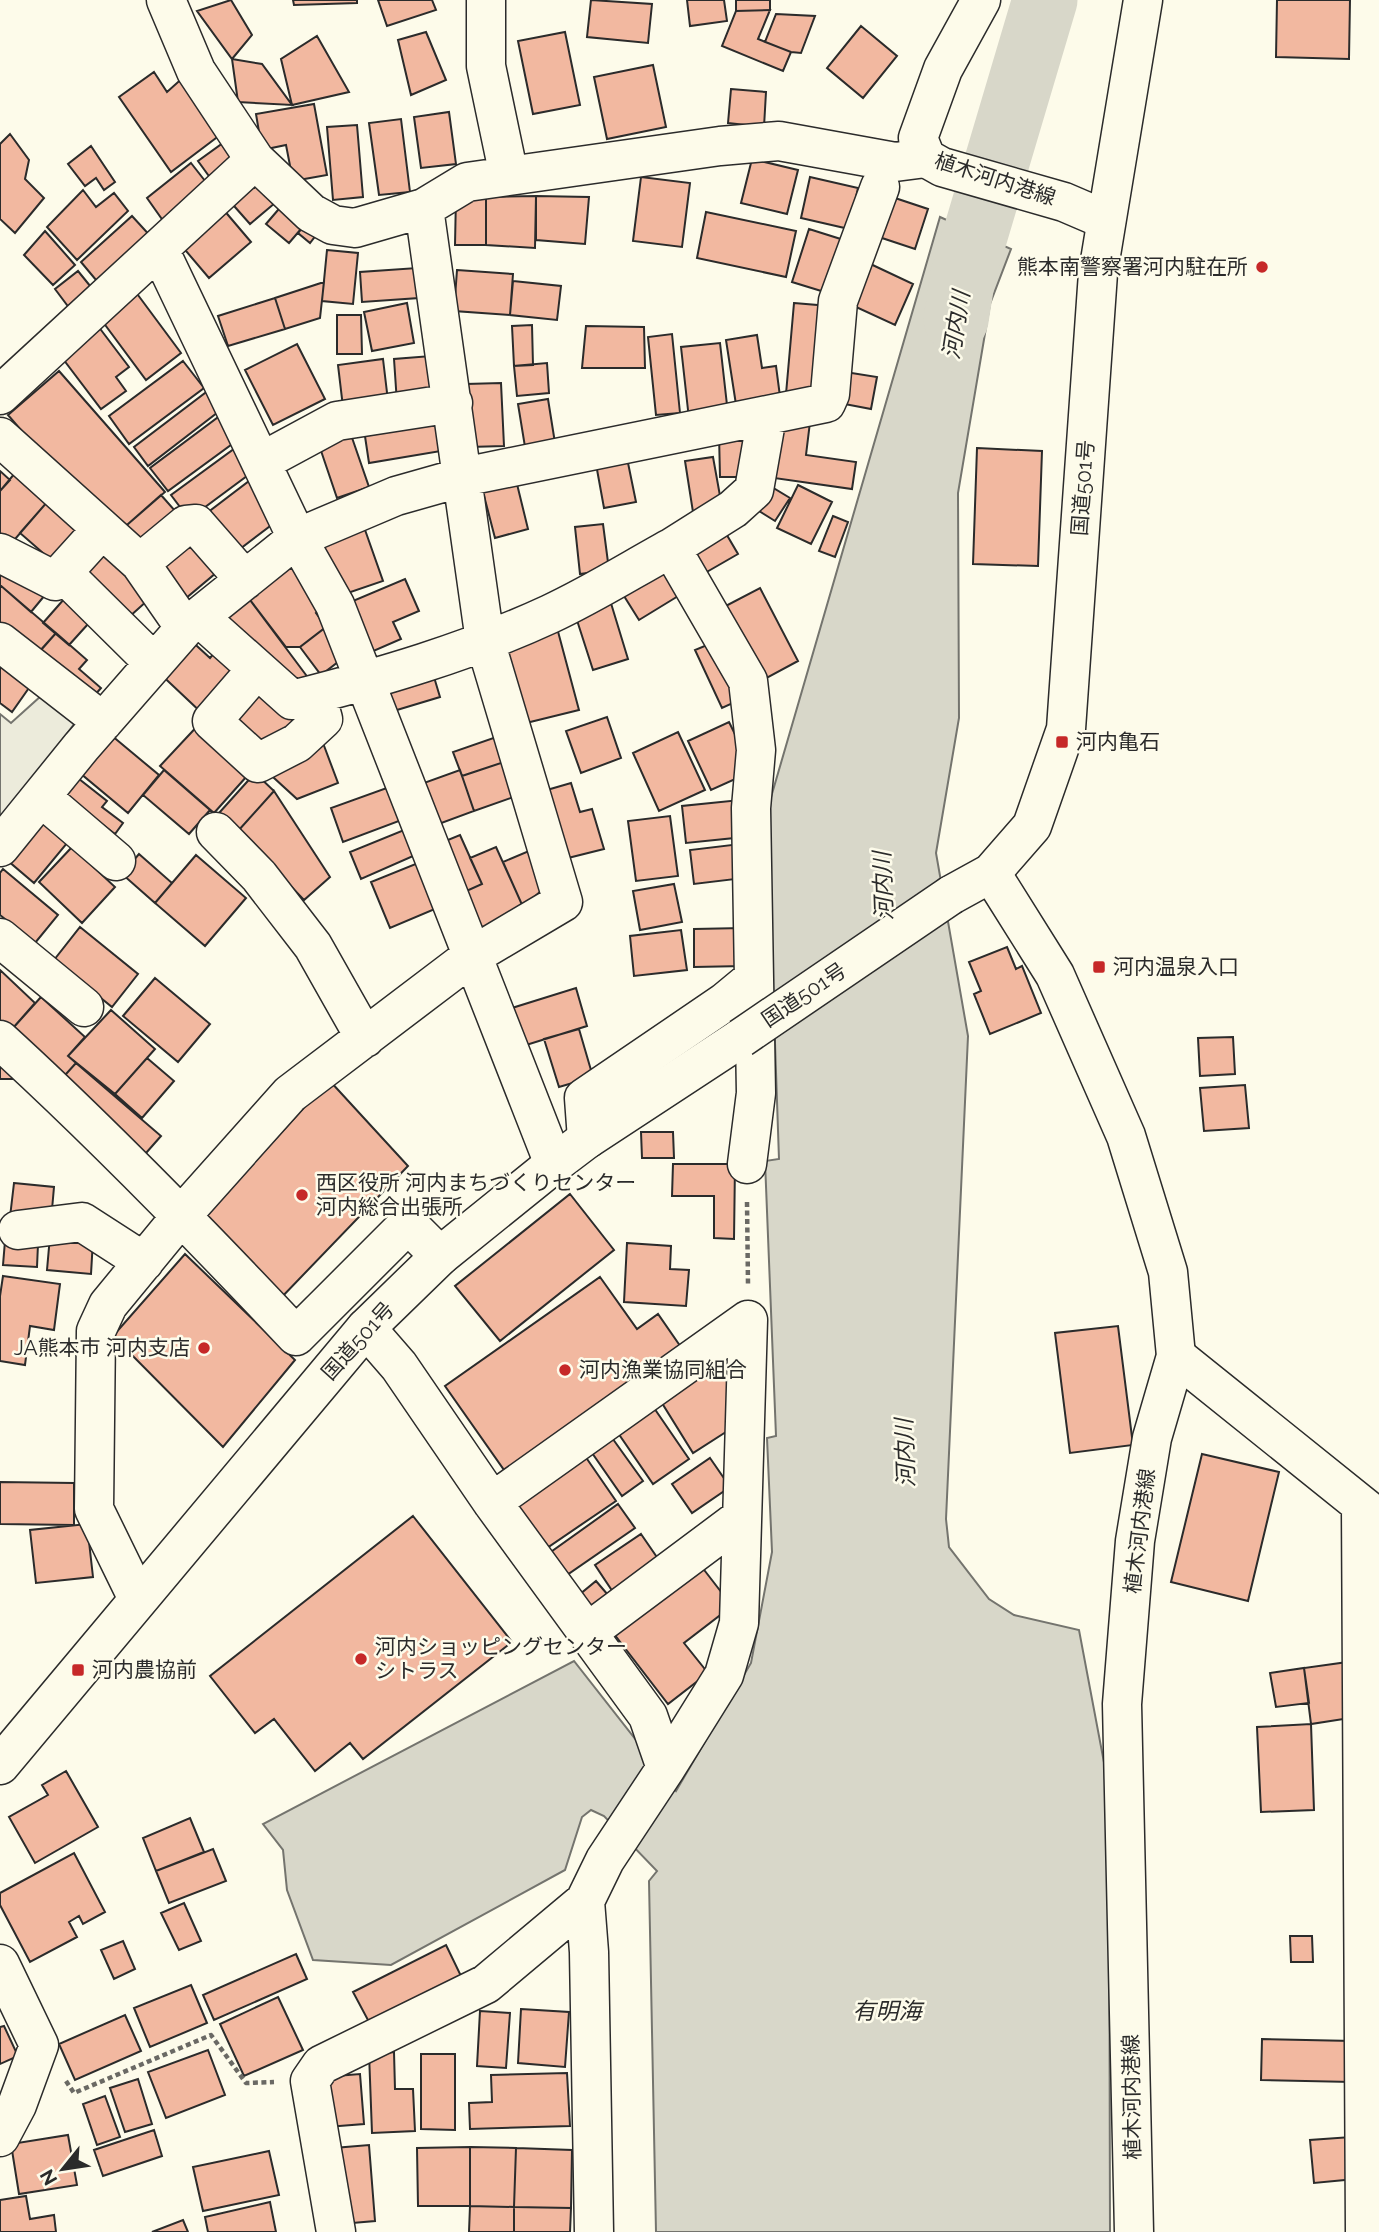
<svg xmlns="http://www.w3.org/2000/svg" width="1379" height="2232" font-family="Raleway,'Noto Sans JP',sans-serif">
  <rect width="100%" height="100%" fill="#fdfbea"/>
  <path fill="#ecebdb" stroke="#74746e" stroke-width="2" d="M51 687 80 716 0 824V714L11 723Z"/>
  <path fill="#d8d7c9" stroke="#74746e" stroke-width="2" d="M940 217 1011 249 990 304 958 493 959 718 936 853 968 1036 946 1519 949 1547 989 1599 1014 1615 1079 1630 1109 1789 1110 2232H656L649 1881 657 1871 604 1816 591 1810 582 1817 565 1870 391 1965 313 1960 287 1890 283 1850 263 1824 574 1661 676 1791 751 1663 772 1552 767 1438 776 1436 765 1161 779 1159 767 811Z"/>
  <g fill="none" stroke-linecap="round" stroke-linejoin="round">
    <path stroke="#d8d7c9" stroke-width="65" d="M956 320 963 276 1045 0"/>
  </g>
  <path fill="#f2b8a0" stroke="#2b2b2b" stroke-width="2" d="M231 0 252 35 232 59 197 11Z
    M293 0H357V3L294 5Z
    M378 0H432L436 10 387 26Z
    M591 0 652 4 648 43 587 37Z
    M687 0H724L727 21 690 26Z
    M736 0H770V10L736 11Z
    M1277 0H1350L1349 59 1276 57Z
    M770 10 758 39 791 52 783 71 722 46 736 11Z
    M776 14 815 16 801 53 791 52 765 42Z
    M861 26 897 56 863 98 827 68Z
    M426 32 446 80 411 95 398 40Z
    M565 32 580 105 533 114 518 41Z
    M317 36 349 92 292 105 281 59Z
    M232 59 262 64 292 105 238 102Z
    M653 65 666 127 607 139 594 77Z
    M154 72 167 92 187 74 220 135 171 172 119 97Z
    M731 89 766 92 764 127 728 123Z
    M314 104 327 175 293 181 286 145 262 150 256 114Z
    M449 112 456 164 421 168 414 117Z
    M401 119 410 192 379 195 369 123Z
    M357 125 363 197 333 200 327 127Z
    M10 134 29 160 25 179 44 198 15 233 0 219V144Z
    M223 143 239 164 214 183 198 161Z
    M91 146 115 182 104 190 96 178 85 186 68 164Z
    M752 159 798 170 787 214 741 203Z
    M191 163 209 186 164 222 147 198Z
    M252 176 275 203 250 224 227 198Z
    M641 177 690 183 682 247 633 241Z
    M810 177 858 188 849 229 801 218Z
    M83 190 96 207 114 193 128 211 77 260 47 227Z
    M883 194 928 209 915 249 870 234Z
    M456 196 486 197V245H455Z
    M536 196 535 248 486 245V197Z
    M536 196 589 197 585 244 536 240Z
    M217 202 251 242 209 278 175 238Z
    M284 203 307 222 289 243 266 224Z
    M706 212 796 231 786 277 697 258Z
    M132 216 154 240 106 292 81 262Z
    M312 216 323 226 310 243 298 233Z
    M809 229 847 241 831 294 792 282Z
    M45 231 75 265 53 285 24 255Z
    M327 250 358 253 353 304 322 301Z
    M862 260 913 284 895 325 843 301Z
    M417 268 419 298 362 302 360 272Z
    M457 270 513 274 510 315 454 311Z
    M78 271 99 297 76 317 55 289Z
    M513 281 561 286 557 320 510 315Z
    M324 282 320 318 285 329 275 298Z
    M135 291 181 353 146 380 100 318Z
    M275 298 285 329 228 346 218 316Z
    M407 303 414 343 372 351 364 312Z
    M794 303 829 306 822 397 786 394Z
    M337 315H361L362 354H337Z
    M95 322 129 367 116 377 126 391 101 409 57 351Z
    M532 325 533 365 514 366 512 326Z
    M586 326 644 327 645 368H582Z
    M672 334 680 413 656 415 648 337Z
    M757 335 762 368 776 366 781 404 737 411 726 340Z
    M720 343 728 414 689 419 681 347Z
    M297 344 325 399 273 425 245 370Z
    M431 356 434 400 397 403 394 359Z
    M383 359 388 401 343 407 338 365Z
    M183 361 204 388 129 444 109 416Z
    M547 363 549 393 517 396 514 366Z
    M59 371 165 492 113 537 8 415Z
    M839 371 877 377 871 409 834 402Z
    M501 383 504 446 469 447 466 384Z
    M209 390 222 409 148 466 134 447Z
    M548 399 555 443 525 447 518 404Z
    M434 412 441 451 369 463 363 423Z
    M221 415 239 439 168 491 150 468Z
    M775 417 810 422 806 455 856 462 852 489 767 477Z
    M349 429 369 487 337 498 317 439Z
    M719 434H747L748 477H720Z
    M238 446 255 470 189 519 171 495Z
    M977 448 1042 451 1038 566 973 564Z
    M713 457 722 507 693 512 685 461Z
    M627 458 636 502 604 508 596 464Z
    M0 471 10 480 0 491Z
    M15 473 48 501 3 553 0 550V491Z
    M253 478 282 517 232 555 203 516Z
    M516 480 528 529 495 538 482 488Z
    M762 481 790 498 775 521 748 504Z
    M798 485 832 502 811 544 777 528Z
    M161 495 176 512 136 549 120 531Z
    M48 501 86 534 58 566 20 533Z
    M833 516 848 522 835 557 819 551Z
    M603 524 609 570 580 574 575 527Z
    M721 525 738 554 698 577 681 548Z
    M364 527 383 581 336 597 317 544Z
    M195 533 223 567 179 604 151 570Z
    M100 548 148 600 119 626 72 574Z
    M0 556 45 595 31 612 0 585Z
    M297 556 330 604 316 613 326 627 300 647H286L244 592Z
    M669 557 688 590 639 620 619 588Z
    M405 579 419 611 393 622 401 639 362 656 341 606Z
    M0 585 56 633 29 663 0 637Z
    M760 588 798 661 757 683 718 610Z
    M72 590 98 613 69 645 43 623Z
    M244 592 309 679 290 687 216 627Z
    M610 600 628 659 593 670 574 611Z
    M556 624 579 710 522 724 500 638Z
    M326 627 347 655 321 675 300 647Z
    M56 633 87 660 79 669 101 688 87 704 34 658Z
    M185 635 210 658 221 645 248 669 205 716 154 668Z
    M719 640 746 697 722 708 695 650Z
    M0 648 38 675 12 712 0 703Z
    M431 667 440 697 387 713 377 684Z
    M253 683 300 726 256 757 218 721Z
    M607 717 621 758 581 773 566 731Z
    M203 720 255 767 214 813 160 766Z
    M729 722 753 771 711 790 688 741Z
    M105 730 159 775 128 813 74 768Z
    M678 732 705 790 659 811 633 753Z
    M505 734 513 759 462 776 453 752Z
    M323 743 338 783 297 799 261 766Z
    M513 759 525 793 474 811 462 776Z
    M164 770 210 810 189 834 143 795Z
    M460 770 474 811 436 825 421 784Z
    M255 773 274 791 238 831 219 813Z
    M74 775 107 801 102 807 123 823 115 834 91 816 54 801Z
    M571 783 580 812 592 809 604 849 560 860 540 792Z
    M395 785 407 818 343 842 331 808Z
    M274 791 330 877 304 900 238 831Z
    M740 800 744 837 686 843 682 806Z
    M670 816 678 876 636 881 628 821Z
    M40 819 68 842 34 883 7 860Z
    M409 828 420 853 361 879 350 852Z
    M460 835 482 884 460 894 438 844Z
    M740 844 744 878 694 884 690 850Z
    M72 847 115 887 82 923 39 882Z
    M496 847 524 909 470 934 453 897 482 884 470 858Z
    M536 848 551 882 523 907 503 862Z
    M139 854 172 883 155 903 122 874Z
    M196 855 246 898 205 946 155 903Z
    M423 861 442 906 390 928 371 882Z
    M3 869 58 915 35 943 0 915V873Z
    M674 884 682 922 640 930 633 891Z
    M80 927 138 974 112 1007 54 960Z
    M743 928 744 966 694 967V929Z
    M681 930 687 970 634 976 630 936Z
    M1007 947 1016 969 1022 966 1041 1013 990 1034 974 994 981 991 969 962Z
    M0 970 35 1003 5 1037 0 1032Z
    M155 978 210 1024 178 1062 123 1016Z
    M576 988 587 1026 523 1046 512 1008Z
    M41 997 85 1037 68 1056 76 1063 57 1084 5 1037Z
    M111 1010 155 1049 115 1094 68 1056Z
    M579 1029 593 1077 559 1087 544 1039Z
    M1233 1037 1235 1074 1200 1076 1198 1038Z
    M0 1053 13 1054V1079H0Z
    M147 1058 174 1081 142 1118 115 1094Z
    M76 1063 161 1136 139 1161 57 1084Z
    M329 1080 408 1166 278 1301 198 1224Z
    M1245 1085 1249 1128 1204 1131 1200 1088Z
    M641 1132H673L674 1158H642Z
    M673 1164H735L734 1239 714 1238V1196H672Z
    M14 1183 54 1187 51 1221 10 1217Z
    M570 1194 614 1250 500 1341 455 1286Z
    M50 1236 93 1240 91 1274 47 1270Z
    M5 1241 38 1244 37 1267 3 1265Z
    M627 1243 671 1246 670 1269 689 1270 686 1306 624 1302Z
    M185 1254 295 1360 223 1447 113 1336Z
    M3 1276 60 1284 54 1330 30 1326 25 1365 0 1361V1296Z
    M600 1277 637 1329 658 1314 685 1353 509 1477 445 1386Z
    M1118 1326 1133 1445 1070 1453 1055 1333Z
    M713 1360 731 1388 729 1430 693 1453 657 1395Z
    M652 1405 689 1459 653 1484 616 1430Z
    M610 1435 643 1481 622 1496 590 1450Z
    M1202 1454 1279 1472 1248 1601 1171 1582Z
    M585 1456 616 1501 544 1550 513 1505Z
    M710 1458 730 1487 692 1513 672 1484Z
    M0 1482 74 1483V1525L0 1524Z
    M618 1504 635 1528 564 1577 548 1554Z
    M413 1516 512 1642 363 1759 350 1743 315 1771 274 1719 255 1733 210 1676Z
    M87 1524 93 1577 36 1583 30 1530Z
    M641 1534 663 1566 617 1598 595 1565Z
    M698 1562 732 1606 684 1643 708 1673 668 1704 611 1630Z
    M596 1581 614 1602 597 1617 579 1595Z
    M1355 1661 1363 1716 1311 1724 1304 1668Z
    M1304 1668 1309 1703 1276 1707 1270 1673Z
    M1311 1724 1314 1810 1261 1812 1257 1727Z
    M66 1771 98 1827 35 1863 9 1817 48 1795 42 1785Z
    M190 1818 204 1852 156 1871 143 1838Z
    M213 1849 226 1881 169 1903 156 1871Z
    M74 1853 105 1912 83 1924 79 1916 69 1922 77 1937 30 1962 0 1905V1893Z
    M184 1903 201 1941 179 1950 161 1913Z
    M1290 1936H1312L1313 1962H1291Z
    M123 1941 135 1969 114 1979 101 1950Z
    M446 1945 461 1976 369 2022 353 1992Z
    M296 1954 307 1979 214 2020 203 1995Z
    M191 1985 207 2023 150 2047 134 2008Z
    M278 1997 303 2050 244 2076 220 2024Z
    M521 2009 569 2012 565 2067 518 2063Z
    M480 2011 510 2013 506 2068 477 2066Z
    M125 2015 141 2051 75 2080 59 2044Z
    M4 2026 18 2056 0 2064V2027Z
    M1262 2039 1353 2041 1352 2082 1261 2080Z
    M208 2050 225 2095 166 2118 148 2072Z
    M394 2052 395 2089H413L415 2131 372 2133 369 2053Z
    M421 2054H455V2130L421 2129Z
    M567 2073 570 2126 470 2129 469 2103 492 2102 491 2075Z
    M360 2074 364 2124 327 2127 324 2077Z
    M138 2079 152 2124 125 2132 110 2088Z
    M105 2096 120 2137 97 2145 83 2104Z
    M154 2130 162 2156 103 2176 94 2150Z
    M68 2135 77 2185 19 2194 11 2144Z
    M1351 2137 1355 2179 1314 2183 1310 2140Z
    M369 2145 375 2221 341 2224 334 2148Z
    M470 2147 516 2148 514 2207 470 2206Z
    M470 2147V2206H418L417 2148Z
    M516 2148 572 2150 571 2208 514 2207Z
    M269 2151 279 2195 203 2211 193 2167Z
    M26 2196 30 2219 54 2215 56 2232H0V2200Z
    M270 2202 276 2232H208L205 2217Z
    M470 2206 514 2207V2232H469Z
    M514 2207 571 2208 570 2232H514Z
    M183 2220 188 2232H152Z"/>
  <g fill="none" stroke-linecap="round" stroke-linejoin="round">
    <defs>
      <path id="minor" d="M166 0 196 71 255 160 311 213 333 225 355 228 424 208 467 182 720 146 779 141 895 162 926 158
        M486 0V66L509 176
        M159 249 297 538 335 605 554 1164
        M0 395 255 160
        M0 437 140 563 185 628
        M261 462 337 421 453 403
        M671 548 733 509 754 490 767 416
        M0 553 55 581 102 529
        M140 563 186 525 196 524 245 580
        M63 573 154 663
        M199 617 292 700C379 678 468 652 550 614 591 595 631 570 671 548L748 681 756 750 751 808 756 1093 747 1164
        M0 642 103 722
        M257 669 212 721 258 763 297 743 323 719 316 694
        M41 797 116 861
        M216 832 259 876 313 946 365 1038
        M0 847 81 747 185 628 297 538 396 496 463 477 826 403 830 394 838 301 880 187
        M0 938 84 1007
        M0 1040C103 1134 200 1234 296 1336L408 1224 440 1256
        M587 1139 584 1098 725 1002 754 978
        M18 1230 82 1222 144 1262
        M366 1328 399 1366 492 1502 648 1716 666 1768
        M1176 1356 1379 1519
        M492 1502 748 1320
        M1361 1505 1365 2232
        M138 1599 94 1509 96 1331 108 1305 182 1215 290 1094 472 956 563 902 485 641 424 208
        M588 1632 742 1517
        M585 1901 589 1952 594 2232
        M0 1964 39 2045 17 2105 0 2137
        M336 2232 310 2081 321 2065 486 1984 585 1901 605 1860 666 1768 724 1675 739 1623 748 1320"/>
      <path id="major" d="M981 0 943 69 918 138 926 158 942 167 1064 202 1106 220
        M991 873 1055 975 1126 1136 1168 1272 1176 1356 1152 1438 1135 1541 1122 1704 1134 2232"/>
      <path id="highway" d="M951 895 991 873 1032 826 1066 729 1098 273 1143 0
        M0 1765 366 1328 440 1256 554 1164 587 1139 741 1038"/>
    </defs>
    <use href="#minor" stroke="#2b2b2b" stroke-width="41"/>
    <use href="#major" stroke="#2b2b2b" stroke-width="41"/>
    <use href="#highway" stroke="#2b2b2b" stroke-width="41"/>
    <path stroke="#6a6964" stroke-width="4.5" stroke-dasharray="5 3.5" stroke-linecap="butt" d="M747 1202 748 1284
      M66 2081 74 2093 211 2035 246 2083 274 2082"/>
    <use href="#minor" stroke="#fdfbea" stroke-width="38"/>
    <use href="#major" stroke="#fdfbea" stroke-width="38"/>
    <use href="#highway" stroke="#fdfbea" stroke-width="38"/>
    <defs>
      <path id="highway-bridge" d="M741 1038 951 895"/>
    </defs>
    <use href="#highway-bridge" stroke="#2b2b2b" stroke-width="41" stroke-linecap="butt"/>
    <use href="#highway-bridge" stroke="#fdfbea" stroke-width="38"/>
  </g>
  <g fill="#c62828" stroke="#fdfbea" stroke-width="2.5">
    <circle cx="1262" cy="267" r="7"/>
    <rect x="1055" y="735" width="14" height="14" rx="3.5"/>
    <rect x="1092" y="960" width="14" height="14" rx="3.5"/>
    <circle cx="302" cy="1195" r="7"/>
    <circle cx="204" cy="1348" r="7"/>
    <circle cx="565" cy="1370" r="7"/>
    <circle cx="361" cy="1659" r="7"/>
    <rect x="71" y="1663" width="14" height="14" rx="3.5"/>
  </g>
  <g text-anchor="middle" stroke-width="5" stroke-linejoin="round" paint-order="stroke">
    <g font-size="21" fill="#2b2b2b" stroke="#fdfbea">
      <text transform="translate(995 179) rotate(18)" y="7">植木河内港線</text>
      <text transform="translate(1083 488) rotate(-86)" y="7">国道501号</text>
      <text transform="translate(804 995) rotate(-34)" y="7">国道501号</text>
      <text transform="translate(358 1341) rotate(-48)" y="7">国道501号</text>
      <text transform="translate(1140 1531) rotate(-83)" y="7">植木河内港線</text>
      <text transform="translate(1132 2097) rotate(-91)" y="7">植木河内港線</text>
    </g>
    <g font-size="21" fill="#2b2b2b" stroke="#fdfbea" text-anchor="start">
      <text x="1248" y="274" text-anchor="end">熊本南警察署河内駐在所</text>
      <text x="1076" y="749">河内亀石</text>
      <text x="1113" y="974">河内温泉入口</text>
      <text x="316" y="1190">西区役所 河内まちづくりセンター<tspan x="316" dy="24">河内総合出張所</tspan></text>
      <text x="190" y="1355" text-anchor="end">JA熊本市 河内支店</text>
      <text x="579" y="1377">河内漁業協同組合</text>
      <text x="375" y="1654">河内ショッピングセンター<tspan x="375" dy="24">シトラス</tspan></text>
      <text x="92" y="1677">河内農協前</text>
    </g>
    <g font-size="23" font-style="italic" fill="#2b2b2b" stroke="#fdfbea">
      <text transform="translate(956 325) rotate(-81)" y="8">河内川</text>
      <text transform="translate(883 886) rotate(-92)" y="8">河内川</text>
      <text transform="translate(905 1453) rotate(-92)" y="8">河内川</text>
      <text x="887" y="2019">有明海</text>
    </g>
  </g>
  <g transform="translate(63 2169) rotate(240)" stroke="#fdfbea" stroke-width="5" paint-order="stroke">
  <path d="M0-5L12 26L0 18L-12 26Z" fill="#2b2b2b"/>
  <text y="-10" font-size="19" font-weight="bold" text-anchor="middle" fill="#2b2b2b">N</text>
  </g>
</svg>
